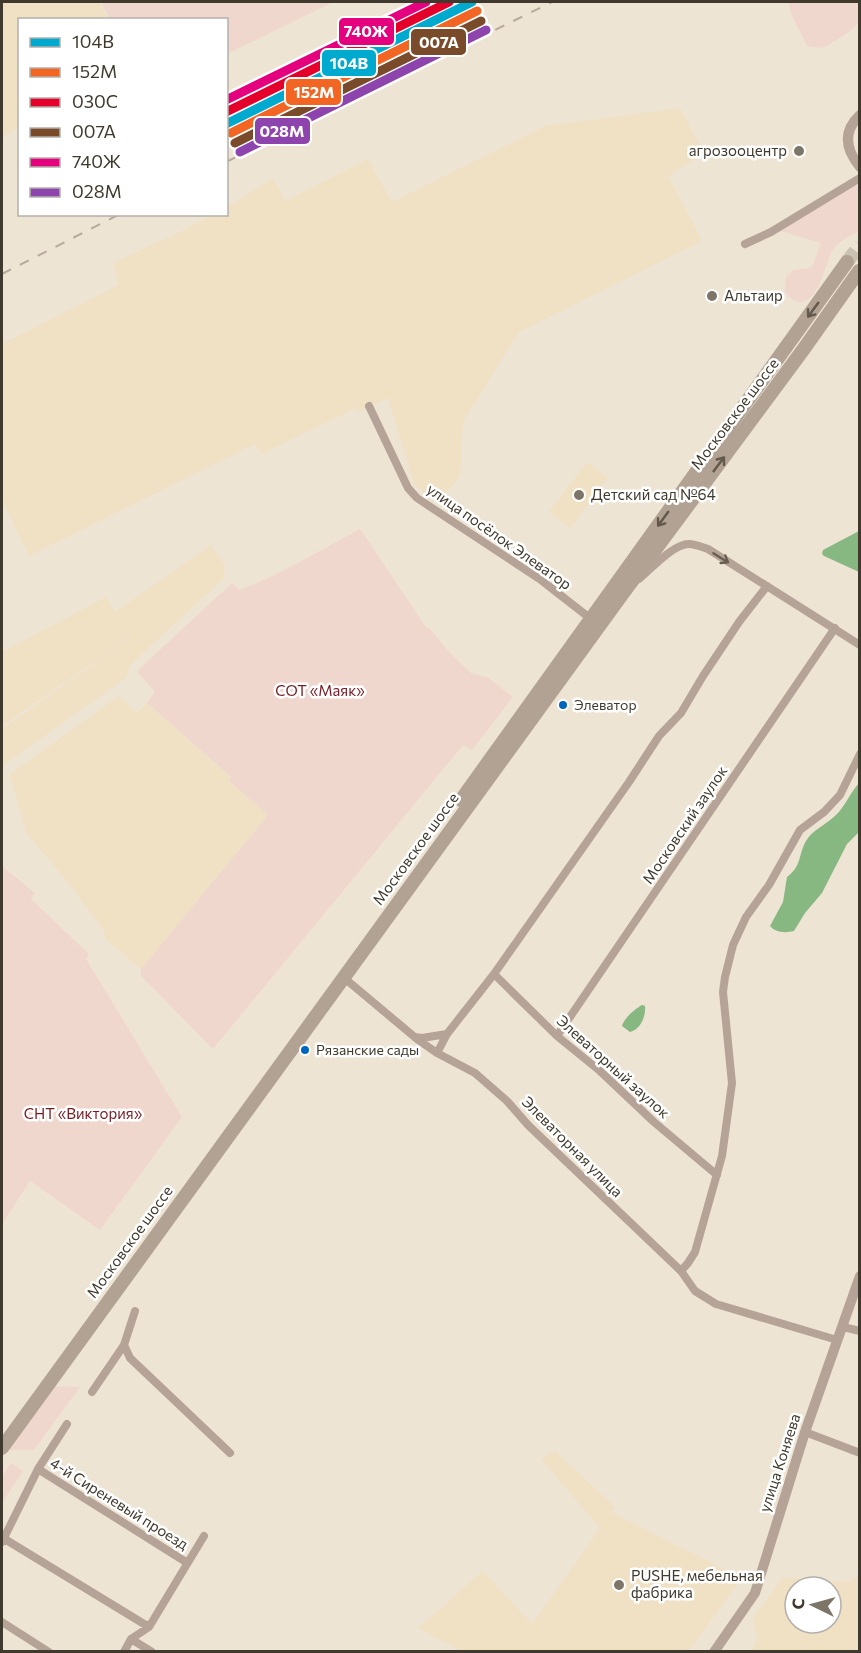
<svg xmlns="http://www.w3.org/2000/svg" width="861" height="1653" font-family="Commissioner,sans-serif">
  <rect width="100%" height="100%" fill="#eee4d4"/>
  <path fill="#f0e1c5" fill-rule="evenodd" d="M2 2H105L100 4 108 19 20 20 19 127 2 137Z
    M680 108 704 153 668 176 702 241 519 332 463 422 460 476 450 489 434 500 414 484 388 398 358 412 356 408 261 454 255 444 29 556 2 500V344L119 285 113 263 171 236 213 215 226 214 227 207 273 178 285 201 368 159 392 202 545 126Z
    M587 462 608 478 570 528 549 512Z
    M211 545 225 566 223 579 130 665 126 678 2 766V729L131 637 119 618 130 637 2 726V652L106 597 115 612Z
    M119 696 137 713 147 703 231 778 229 781 268 815 141 969 105 939 104 931 65 879 26 833 10 774Z
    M555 1451 615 1507 611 1512 742 1578 689 1651H461L418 1628 483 1571 532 1624 600 1528 541 1459Z
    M859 1574V1651H751L757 1638 753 1618 783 1577 848 1582ZM795 1587H831V1623H795Z"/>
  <path fill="#f0d7ce" d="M104 2H333L227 54 226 20 110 19 102 5Z
    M789 2H859C859 6 860 12 860 17 857 31 835 40 823 48L807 46 791 14Z
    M855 185 859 187V232C849 236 840 240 833 250 824 263 821 302 799 302 792 301 788 296 785 291L786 277 793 270 809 268 812 266 821 243 777 230Z
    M360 529 426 627 431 630 450 653 471 673 489 678 513 697 472 750 463 745 213 1049 141 976V969L268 815 229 781 231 777 147 703 155 692 137 671 232 583 240 590 279 573Z
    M2 866 35 893 31 899 89 954 86 959 182 1117 100 1230 30 1181 2 1224Z
    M52 1386 80 1387 34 1450H5Z
    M11 1463 23 1471 2 1503V1476Z"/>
  <path fill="#87b881" d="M859 531V572L824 556 822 554 823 550Z
    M859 783V832L847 844 822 893 805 913 794 931C786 933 776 933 770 926L783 902 787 877C802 866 798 855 806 841 813 829 828 824 838 813 846 804 851 792 859 783Z
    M642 1005 645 1006C646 1016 641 1029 630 1032L622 1026C624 1018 635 1009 642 1005Z"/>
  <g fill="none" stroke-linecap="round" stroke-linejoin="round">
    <path stroke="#cbc2b3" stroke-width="14" stroke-dasharray="14 7" stroke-linecap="butt" d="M847 262 860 245"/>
    <path stroke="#b6a397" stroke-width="8" d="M745 244 771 232 860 178
      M369 406 408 488 417 498 541 580 591 619
      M639 579C651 569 673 544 689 544 695 544 702 547 708 549L860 645
      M494 974 557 1036 600 1071 654 1122 717 1175
      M343 977 417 1039 437 1053 475 1073 507 1101 528 1125 681 1271 695 1291 716 1304 837 1340
      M557 1036 835 628
      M415 1037 422 1038 447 1034
      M437 1053 447 1034 494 974 629 782 659 736 681 713 703 676 739 622 767 586
      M681 1271 688 1263 695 1252 722 1156 732 1083 723 992 725 977 733 945 746 917 769 885 800 830 824 812 840 795 860 754
      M843 1327 860 1331
      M124 1345 130 1358 230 1453
      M92 1392 124 1345 135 1311
      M805 1432 860 1453
      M38 1469 186 1562
      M3 1538 149 1627
      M2 1542 38 1469 67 1424
      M2 1622 49 1652
      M131 1639 152 1652
      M124 1652 131 1639 149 1627 204 1536"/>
    <path stroke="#b6a397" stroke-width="10" d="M860 115C842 132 846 150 860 167
      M714 1652 755 1593 805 1432 860 1276"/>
    <path stroke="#b2a293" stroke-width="14" d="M461 800 847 262
      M2 1448 621 596 803 350 859 271"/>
    <path stroke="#b6a99d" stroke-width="2" stroke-dasharray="10 10" stroke-linecap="butt" d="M226 162 552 2
      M2 274 120 214"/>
    <defs>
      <path id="rail-1" d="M226 124 472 2"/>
      <path id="rail-2" d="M231 133 477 11"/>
      <path id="rail-3" d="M226 112 449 2"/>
      <path id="rail-4" d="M235 143 481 21"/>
      <path id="rail-5" d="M226 100 426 2"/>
      <path id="rail-6" d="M240 152 486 30"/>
    </defs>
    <use href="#rail-1" stroke="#fff" stroke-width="14"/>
    <use href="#rail-2" stroke="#fff" stroke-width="14"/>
    <use href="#rail-3" stroke="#fff" stroke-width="14"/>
    <use href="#rail-4" stroke="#fff" stroke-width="14"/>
    <use href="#rail-5" stroke="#fff" stroke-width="14"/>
    <use href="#rail-6" stroke="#fff" stroke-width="14"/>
    <use href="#rail-1" stroke="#00a9ce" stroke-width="9"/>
    <use href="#rail-2" stroke="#f26522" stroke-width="9"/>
    <use href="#rail-3" stroke="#e4002b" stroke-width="9"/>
    <use href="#rail-4" stroke="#7a4b2a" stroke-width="9"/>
    <use href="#rail-5" stroke="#e5007d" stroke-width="9"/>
    <use href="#rail-6" stroke="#8e44ad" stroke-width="9"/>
  </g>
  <defs><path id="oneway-shaft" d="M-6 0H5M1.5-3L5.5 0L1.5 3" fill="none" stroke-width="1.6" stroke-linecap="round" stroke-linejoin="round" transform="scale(1.5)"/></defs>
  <g stroke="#62584c">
    <use href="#oneway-shaft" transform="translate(813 310) rotate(126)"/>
    <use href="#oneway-shaft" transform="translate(719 464) rotate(-53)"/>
    <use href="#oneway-shaft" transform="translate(663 519) rotate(126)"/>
  </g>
  <use stroke="#695e52" href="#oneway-shaft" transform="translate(721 558) rotate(32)"/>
  <g fill="#7d7567" stroke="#fff" stroke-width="2">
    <circle cx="799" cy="151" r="6"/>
    <circle cx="712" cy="296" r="6"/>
    <circle cx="579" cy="495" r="6"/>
    <circle cx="619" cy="1585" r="6"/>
  </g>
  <g fill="#0065bd" stroke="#fff" stroke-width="2">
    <circle cx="563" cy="705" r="5"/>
    <circle cx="305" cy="1050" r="5"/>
  </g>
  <g text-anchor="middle" stroke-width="5" stroke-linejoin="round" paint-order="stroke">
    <g font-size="14" fill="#40392d" stroke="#fff" text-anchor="start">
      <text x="574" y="710">Элеватор</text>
      <text x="316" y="1055">Рязанские сады</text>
    </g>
    <g font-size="15" fill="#40392d" stroke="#fff" text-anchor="start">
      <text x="787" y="156" text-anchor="end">агрозооцентр</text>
      <text x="724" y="301">Альтаир</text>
      <text x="591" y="500">Детский сад №64</text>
      <text x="631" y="1581">PUSHE, мебельная<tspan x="631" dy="17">фабрика</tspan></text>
    </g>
    <g font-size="15" fill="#40392d" stroke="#fff">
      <text transform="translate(735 414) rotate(-53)" y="5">Московское шоссе</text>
      <text transform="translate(499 537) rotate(35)" y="5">улица посёлок Элеватор</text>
      <text transform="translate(685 825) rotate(-56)" y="5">Московский заулок</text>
      <text transform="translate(416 849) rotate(-54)" y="5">Московское шоссе</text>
      <text transform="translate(613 1067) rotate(42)" y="5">Элеваторный заулок</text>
      <text transform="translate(572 1147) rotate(45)" y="5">Элеваторная улица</text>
      <text transform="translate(130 1242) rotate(-54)" y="5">Московское шоссе</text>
      <text transform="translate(780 1463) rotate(-72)" y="5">улица Коняева</text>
      <text transform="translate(119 1504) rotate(32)" y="5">4-й Сиреневый проезд</text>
    </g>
    <g font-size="15" fill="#781c23" stroke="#fff">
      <text x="320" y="696">СОТ «Маяк»</text>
      <text x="83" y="1119">СНТ «Виктория»</text>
    </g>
  </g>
  <g stroke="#fff" stroke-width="2">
    <rect x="338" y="17" width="57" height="29" rx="6" fill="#e5007d"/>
    <rect x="410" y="28" width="57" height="28" rx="6" fill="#7a4b2a"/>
    <rect x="321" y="49" width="56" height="28" rx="6" fill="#00a9ce"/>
    <rect x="285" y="78" width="57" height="28" rx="6" fill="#f26522"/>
    <rect x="254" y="117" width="57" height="28" rx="6" fill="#8e44ad"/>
  </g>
  <g font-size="16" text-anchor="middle" font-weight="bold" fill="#fff">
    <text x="366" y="37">740Ж</text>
    <text x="439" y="48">007А</text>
    <text x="349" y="69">104В</text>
    <text x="314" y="98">152М</text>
    <text x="282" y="137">028М</text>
  </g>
  <rect width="861" height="1653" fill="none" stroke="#40392d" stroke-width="6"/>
  <rect x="18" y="18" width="210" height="198" fill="#ffffff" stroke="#b3b0ab" stroke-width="1.5"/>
  <rect x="30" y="38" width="30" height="9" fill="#00a9ce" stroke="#b3b0ab" stroke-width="1.5"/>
  <text x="72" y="48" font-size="18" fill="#40392d">104В</text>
  <rect x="30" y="68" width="30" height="9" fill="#f26522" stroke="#b3b0ab" stroke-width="1.5"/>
  <text x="72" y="78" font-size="18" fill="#40392d">152М</text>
  <rect x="30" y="98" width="30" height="9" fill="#e4002b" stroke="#b3b0ab" stroke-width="1.5"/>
  <text x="72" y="108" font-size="18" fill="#40392d">030C</text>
  <rect x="30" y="128" width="30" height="9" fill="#7a4b2a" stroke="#b3b0ab" stroke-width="1.5"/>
  <text x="72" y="138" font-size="18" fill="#40392d">007А</text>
  <rect x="30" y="158" width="30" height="9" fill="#e5007d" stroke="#b3b0ab" stroke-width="1.5"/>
  <text x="72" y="168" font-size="18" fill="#40392d">740Ж</text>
  <rect x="30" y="188" width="30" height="9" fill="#8e44ad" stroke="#b3b0ab" stroke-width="1.5"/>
  <text x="72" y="198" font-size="18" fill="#40392d">028М</text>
  <g transform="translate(813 1605) rotate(275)"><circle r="28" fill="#ffffff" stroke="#b3b0ab" stroke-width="1.5"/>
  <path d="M0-4.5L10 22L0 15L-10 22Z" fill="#7d7567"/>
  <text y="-9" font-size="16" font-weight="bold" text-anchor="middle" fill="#40392d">С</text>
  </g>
</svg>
